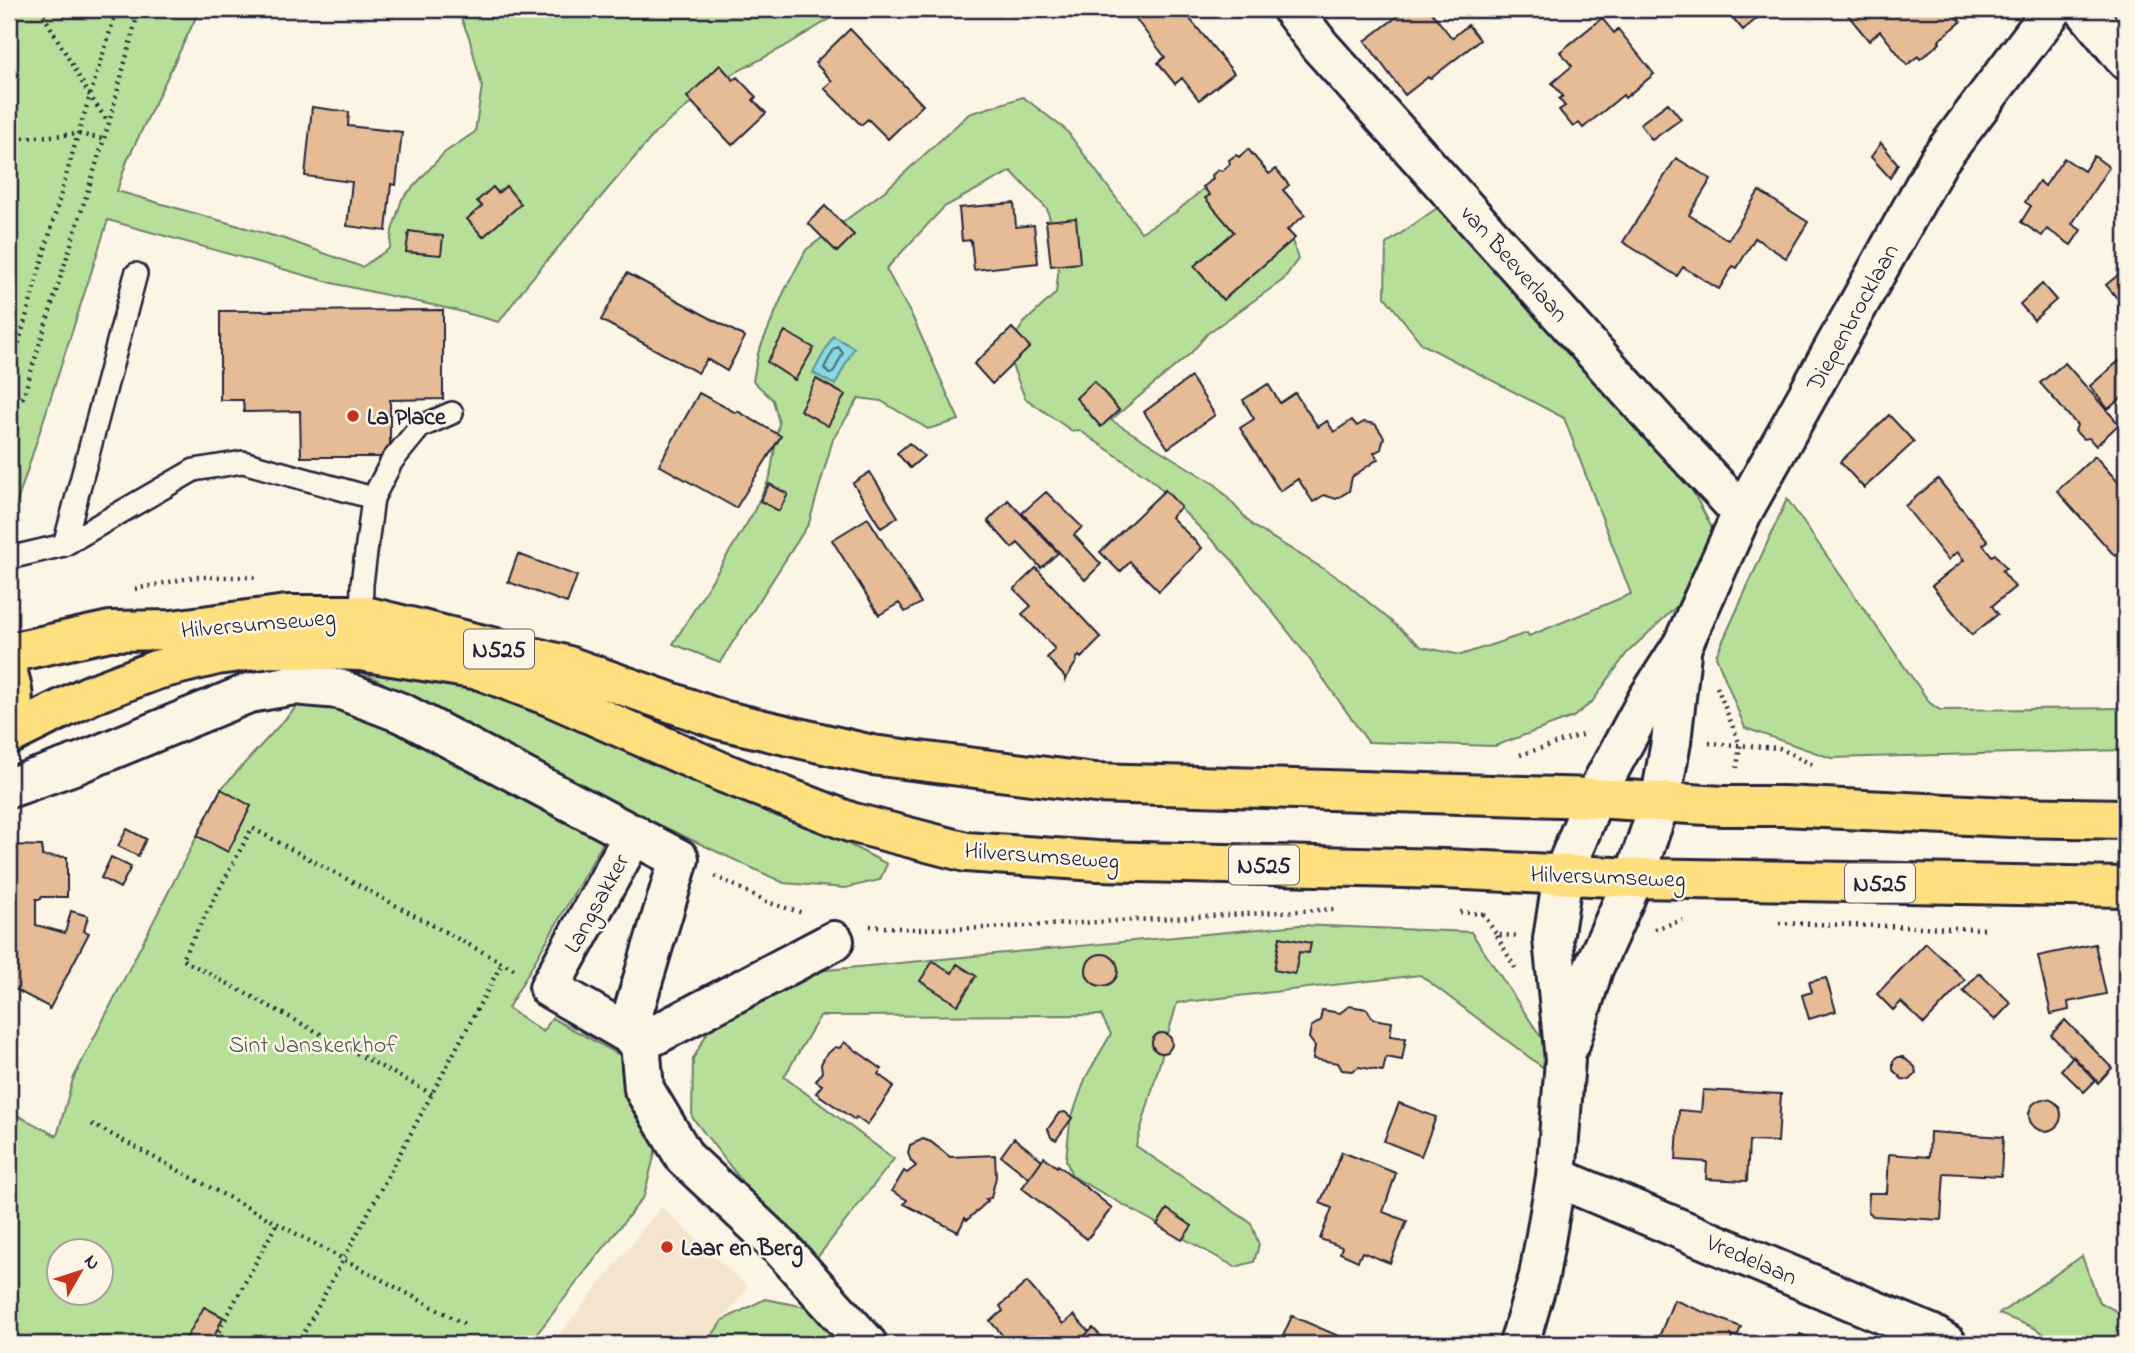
<svg xmlns="http://www.w3.org/2000/svg" width="2135" height="1353" font-family="'Indie Flower',sans-serif">
  <rect width="100%" height="100%" fill="#fcf5e5"/>
  <filter id="ink" filterUnits="userSpaceOnUse"><feTurbulence type="fractalNoise" baseFrequency=".0143" numOctaves="2"/><feDisplacementMap in="SourceGraphic" scale="14" xChannelSelector="R" yChannelSelector="G"/><feConvolveMatrix kernelMatrix="1 2 1 2 8 2 1 2 1" color-interpolation-filters="sRGB"/></filter>
  <g filter="url(#ink)">
    <path fill="#f5e4cd" d="M661 1207 748 1287 704 1344H552Z"/>
    <path fill="#b8df9a" stroke="#6d806a" stroke-width="2" fill-rule="evenodd" d="M9 9H200L127 161 117 191 288 240 362 267 390 248 392 231 402 199 444 153 475 132 482 86 469 37 457 9H846L784 47 717 82 657 131 527 284 499 322 455 310 336 284 108 220 9 527Z
      M1023 97 1066 130 1141 232 1176 212 1207 186 1288 228 1298 259 1283 280 1208 333 1191 353 1111 420 1216 485 1253 526 1342 580 1422 647 1461 655 1527 633 1529 636 1631 594 1564 418 1422 344 1385 297 1386 244 1444 203 1689 484 1713 530 1677 606 1627 653 1592 702 1573 717 1495 746 1368 742 1308 657 1232 560 1151 479 1079 430 1072 431 1025 398 1006 350 1024 323 1056 293 1060 255 1047 209 1011 171 944 207 886 269 913 318 959 420 928 429 881 401 859 398 833 439 809 523 720 662 673 644 752 515 770 477 779 423 773 400 753 381 758 353 784 292 806 250 887 189 969 114Z
      M1787 499 1930 703 1940 710 2126 708V750L1831 758 1745 728 1716 656Z
      M356 669 485 683 748 792 887 864 880 880 845 888 784 883 630 811Z
      M298 705H334L419 743 604 841 508 1008 543 1032 552 1018 629 1060 660 1133 644 1196 529 1344H9V1111L57 1136 73 1079 221 789ZM60 1252H102V1294H60Z
      M1300 925 1471 932 1549 1049 1545 1069 1420 975 1177 1003 1136 1146 1251 1223 1259 1245 1254 1262 1235 1267 1072 1176 1066 1160 1070 1122 1086 1077 1111 1034 1101 1015 820 1016 784 1077 894 1159 809 1268 692 1117 693 1059 719 1011 795 973Z
      M2082 1256 2099 1302 2126 1316V1344H2061L2032 1327 1999 1314Z
      M765 1299 811 1308 843 1344H706L723 1320Z"/>
    <path fill="#88d9e0" stroke="#5f909e" stroke-width="2" d="M833 336 854 348 835 385 813 373Z"/>
    <g fill="none" stroke-linecap="round" stroke-linejoin="round">
      <path stroke="#4b6b7d" stroke-width="2" d="M838 347 843 353 833 373 829 374 824 368 834 349Z"/>
    </g>
    <path fill="#e6bc96" stroke="#22223b" stroke-width="2" d="M1128 9H1182L1234 73 1199 100 1182 78 1175 84 1158 63 1165 57Z
      M1407 9H1437L1432 13 1452 38 1468 25 1480 40 1430 79 1428 77 1405 95 1365 41Z
      M1729 9H1766L1767 10 1743 30 1727 11Z
      M1843 9H1951L1961 22 1939 40 1940 43 1920 59 1918 56 1907 65 1880 31 1869 41Z
      M1602 18 1614 33 1618 29 1654 74 1625 98 1623 95 1583 128 1579 123 1573 127 1559 110 1565 106 1559 99 1563 96 1552 83 1572 66 1560 52Z
      M850 29 923 105 888 139 868 119 861 125 824 88 832 81 815 63Z
      M720 65 733 80 737 77 756 97 753 100 766 113 732 145 687 97Z
      M1668 103 1681 119 1652 140 1640 124Z
      M312 107 349 112 348 126 402 132 396 185 391 184 386 231 347 226 352 182 305 176Z
      M1881 143 1898 164 1890 178 1871 157Z
      M1248 149 1269 174 1276 169 1289 185 1283 190 1305 215 1287 230 1295 238 1223 300 1194 266 1234 232 1205 198 1210 195 1203 187 1213 179 1212 175 1218 170 1222 171 1230 164 1229 160 1236 155 1239 157Z
      M2094 156 2109 167 2072 224 2081 230 2071 245 2047 229 2042 236 2021 222 2031 206 2025 202 2039 181 2045 186 2064 158 2084 171Z
      M1676 158 1711 179 1689 215 1728 240 1759 191 1808 222 1786 258 1755 238 1737 268 1733 266 1719 289 1683 267 1677 276 1623 242Z
      M506 186 521 204 483 237 467 219 482 206 477 201 493 187 498 193Z
      M1014 203 1016 227 1034 225 1038 263 974 270 971 240 962 241 959 208Z
      M825 206 854 235 837 252 808 223Z
      M1076 218 1080 263 1051 266 1046 221Z
      M409 231 443 236 441 255 406 252Z
      M2124 270 2126 272V309L2106 285Z
      M627 273 745 337 727 371 707 359 698 373 601 320Z
      M2042 284 2056 300 2034 320 2020 304Z
      M443 310V399L390 400V457H301L300 411 244 412 243 400H220V311Z
      M1012 328 1030 347 992 384 974 364Z
      M785 331 814 348 795 380 767 362Z
      M2126 355V394L2108 409 2090 386Z
      M2065 363 2119 424 2096 446 2089 438 2083 439 2075 431 2077 425 2040 383Z
      M1191 377 1215 415 1168 448 1144 412Z
      M816 379 845 395 828 426 800 410Z
      M1094 381 1119 410 1101 427 1076 398Z
      M1268 384 1280 403 1295 393 1318 427 1327 421 1334 432 1352 420 1357 426 1364 422 1375 424 1384 437 1381 449 1374 453 1378 459 1352 477 1349 491 1336 499 1324 495 1313 502 1298 479 1280 491 1240 428 1254 419 1243 400Z
      M699 393 736 413 737 411 781 436 736 508 659 465Z
      M1889 415 1914 442 1864 488 1840 462Z
      M909 443 924 456 910 468 897 453Z
      M2095 456 2126 491V545L2115 556 2057 491Z
      M870 472 898 517 881 528 853 483Z
      M1938 479 1988 541 1983 545 1992 556 1995 554 2006 568 2002 571 2015 587 1992 606 1998 614 1972 635 1932 586 1964 560 1957 552 1948 560 1905 506Z
      M769 484 788 494 779 511 760 501Z
      M1165 490 1181 507 1171 517 1202 548 1159 591 1130 562 1120 572 1100 552Z
      M1046 492 1082 527 1074 535 1101 564 1085 580 1022 513Z
      M1008 500 1058 553 1041 568 1018 543 1012 548 988 521Z
      M868 518 921 603 905 612 899 603 879 615 832 540Z
      M518 554 577 576 567 603 508 582Z
      M1036 568 1101 638 1081 658 1079 656 1076 659 1077 661 1065 680V677L1047 658 1055 649 1022 614 1031 606 1014 589Z
      M221 789 251 806 228 852 197 836Z
      M127 829 146 839 138 856 118 846Z
      M9 845 42 846V856L67 857V897H41V899H36V925L65 933 71 911 88 916 84 931 89 933 49 1010V1007L11 987 9 989 15 971 9 968Z
      M111 857 131 867 120 888 101 878Z
      M1280 937 1311 943 1309 953 1299 952 1295 974 1274 970Z
      M1926 943 1965 980 1924 1024 1901 1002 1893 1010 1877 994Z
      M2095 944 2106 994 2068 1002 2069 1010 2051 1014 2038 956Z
      M1086 970a16 16 0 1 1 32 0a16 16 0 1 1-32 0Z
      M933 961 952 973 957 964 976 976 958 1005 920 981Z
      M1979 973 2011 1003 1995 1020 1963 991Z
      M1826 978 1836 1011 1809 1019 1802 995 1812 992 1809 982Z
      M1349 1006 1367 1009 1373 1019 1392 1022 1390 1036 1406 1038 1402 1060 1386 1057 1383 1071 1359 1067 1352 1071 1342 1070 1338 1063 1313 1059 1315 1046 1309 1038 1311 1027 1320 1021 1322 1010 1340 1013Z
      M2065 1020 2112 1068 2098 1083 2051 1035Z
      M1152 1043a10 10 0 1 1 20 0a10 10 0 1 1-20 0Z
      M844 1042 882 1069 878 1074 894 1086 867 1125 856 1117 855 1120 816 1093 822 1085 816 1081 822 1072 821 1064 825 1056 835 1047 840 1048Z
      M2073 1056 2096 1080 2084 1092 2061 1070Z
      M1898 1057H1903L1915 1067 1916 1074 1910 1080 1902 1079 1893 1070V1061Z
      M1703 1090 1781 1094 1778 1142 1749 1141 1747 1181 1706 1179 1707 1162 1676 1160 1679 1110 1701 1112Z
      M2029 1115a16 16 0 1 1 32 0a16 16 0 1 1-32 0Z
      M1399 1103 1436 1117 1421 1156 1384 1141Z
      M1065 1112 1072 1118 1056 1140 1051 1137 1048 1129 1059 1113Z
      M1930 1132 2003 1137 2001 1176 1944 1173 1941 1220 1873 1216 1868 1211 1869 1193H1887L1889 1154 1929 1157Z
      M1014 1138 1042 1160 1029 1178 1001 1156Z
      M923 1139 931 1142 950 1157 995 1155 996 1177 991 1198 986 1199 988 1201 967 1220 965 1218 958 1232 904 1204 907 1200 892 1191 904 1171 907 1173 916 1166 911 1161 908 1153 910 1145Z
      M1342 1152 1396 1173 1383 1212 1407 1221 1390 1263 1362 1252 1358 1261 1340 1253 1342 1247 1320 1239 1332 1208 1320 1203Z
      M1044 1157 1057 1167 1058 1165 1112 1208 1087 1239 1022 1188Z
      M1167 1209 1192 1226 1182 1240 1157 1225Z
      M1027 1282 1063 1324 1074 1315 1089 1332 1074 1344H1010L990 1321 1003 1311 1000 1306Z
      M1674 1300 1741 1327 1737 1337 1731 1335 1732 1344H1656Z
      M204 1307 223 1317 211 1344H183Z
      M1292 1316 1348 1340 1347 1344H1295L1282 1338Z
      M1093 1328 1108 1344H1074L1089 1332Z
      M1800 1334 1825 1344H1796Z"/>
    <g fill="none" stroke-linecap="round" stroke-linejoin="round">
      <defs>
        <path id="service" d="M64 545 136 274
          M9 558 64 545 194 470 243 462 373 498 392 461 420 427 452 413
          M361 624 362 584 373 498"/>
        <path id="minor" d="M1292 9 1320 46 1669 435 1742 513
          M2084 9 2126 60
          M9 788 79 763 249 693 294 685 339 689 404 714 679 859 627 1033
          M634 834 549 988 627 1033 640 1043 644 1089 685 1158 781 1248 867 1344
          M640 1043 834 941
          M1570 1044 1593 969 1634 878 1660 803 1671 742 1681 653
          M1556 1177 1931 1334 1947 1344
          M1519 1344 1539 1276 1556 1177 1565 1060 1553 939 1563 875 1594 798 1647 700 1683 644 1742 513 1939 160 2053 9"/>
        <path id="primary" d="M9 653 110 631 172 630 287 615H361L565 665 721 720 872 755 1095 783 1594 798 1723 806H1783L2008 817 2126 819
          M9 677C13 690 15 704 9 716
          M9 735 90 695 156 670 217 655 271 648 360 651 480 670 552 697 724 773 850 822 966 852 1097 861 1445 869 1634 878 2126 887"/>
      </defs>
      <use href="#service" stroke="#22223b" stroke-width="26"/>
      <use href="#minor" stroke="#22223b" stroke-width="44"/>
      <use href="#primary" stroke="#22223b" stroke-width="44"/>
      <path stroke="#22223b" stroke-width="4.5" stroke-dasharray="2 5" stroke-linecap="butt" d="M40 9 90 96 108 122
        M9 139 78 134 103 139
        M9 377 78 134 117 9
        M9 404 23 397 109 123 139 9
        M135 589 194 577H255
        M1717 687 1740 745 1737 768
        M1709 743 1779 748 1815 766
        M1520 755 1582 735
        M715 876 770 903 803 913
        M1460 912 1483 914
        M1483 914 1497 935 1516 936
        M1779 923 1988 929
        M870 926 917 929 991 928 1336 909
        M1655 929 1683 920
        M1497 936 1515 968
        M432 1094 182 959 252 828 514 969
        M92 1124 468 1326
        M212 1344 277 1223
        M298 1344 502 963"/>
      <use href="#service" stroke="#fcf5e5" stroke-width="21"/>
      <use href="#minor" stroke="#fcf5e5" stroke-width="38"/>
      <use href="#primary" stroke="#fedf80" stroke-width="38"/>
    </g>
  </g>
  <g fill="#c8321e" stroke="#fcf5e5" stroke-width="2.5">
    <circle cx="353" cy="416" r="7"/>
    <circle cx="667" cy="1247" r="7"/>
  </g>
  <g text-anchor="middle" stroke-width="5" stroke-linejoin="round" paint-order="stroke">
    <g fill="#fcf5e5" stroke="#63616e" stroke-width="2">
      <rect x="464" y="629.5" width="70" height="39" rx="5"/>
      <rect x="1229" y="845.5" width="70" height="39" rx="5"/>
      <rect x="1845" y="863.5" width="70" height="39" rx="5"/>
    </g>
    <g font-size="23" font-weight="bold" fill="#22223b">
      <text x="499" y="657">N525</text>
      <text x="1264" y="873">N525</text>
      <text x="1880" y="891">N525</text>
    </g>
    <g font-size="24" fill="#22223b" stroke="#fcf5e5">
      <text transform="translate(1515 263) rotate(48)" y="8">van Beeverlaan</text>
      <text transform="translate(1852 317) rotate(-61)" y="8">Diepenbrocklaan</text>
      <text transform="translate(258 623) rotate(-5)" y="8">Hilversumseweg</text>
      <text transform="translate(1042 855) rotate(4)" y="8">Hilversumseweg</text>
      <text transform="translate(1608 876) rotate(2)" y="8">Hilversumseweg</text>
      <text transform="translate(596 903) rotate(-61)" y="8">Langsakker</text>
      <text transform="translate(1752 1259) rotate(23)" y="8">Vredelaan</text>
    </g>
    <g font-size="24" font-weight="bold" fill="#22223b" stroke="#fcf5e5" text-anchor="start">
      <text x="367" y="424">La Place</text>
      <text x="681" y="1255">Laar en Berg</text>
    </g>
    <g font-size="24" fill="#4f5b58" stroke="#fcf5e5">
      <text x="313" y="1052">Sint Janskerkhof</text>
    </g>
  </g>
  <rect width="2135" height="1353" fill="none" stroke="#fcf5e5" stroke-width="35"/>
  <rect x="18" y="18" width="2100" height="1318" fill="none" stroke="#22223b" stroke-width="2.5" filter="url(#ink)"/>
  <g transform="translate(80 1272) rotate(51)"><circle r="33" fill="#fcf5e5" stroke="#a5a1a1" stroke-width="2"/>
  <path d="M0-5L12 26L0 18L-12 26Z" fill="#c8321e"/>
  <text y="-10" font-size="19" font-weight="bold" text-anchor="middle" fill="#22223b">N</text>
  </g>
</svg>
